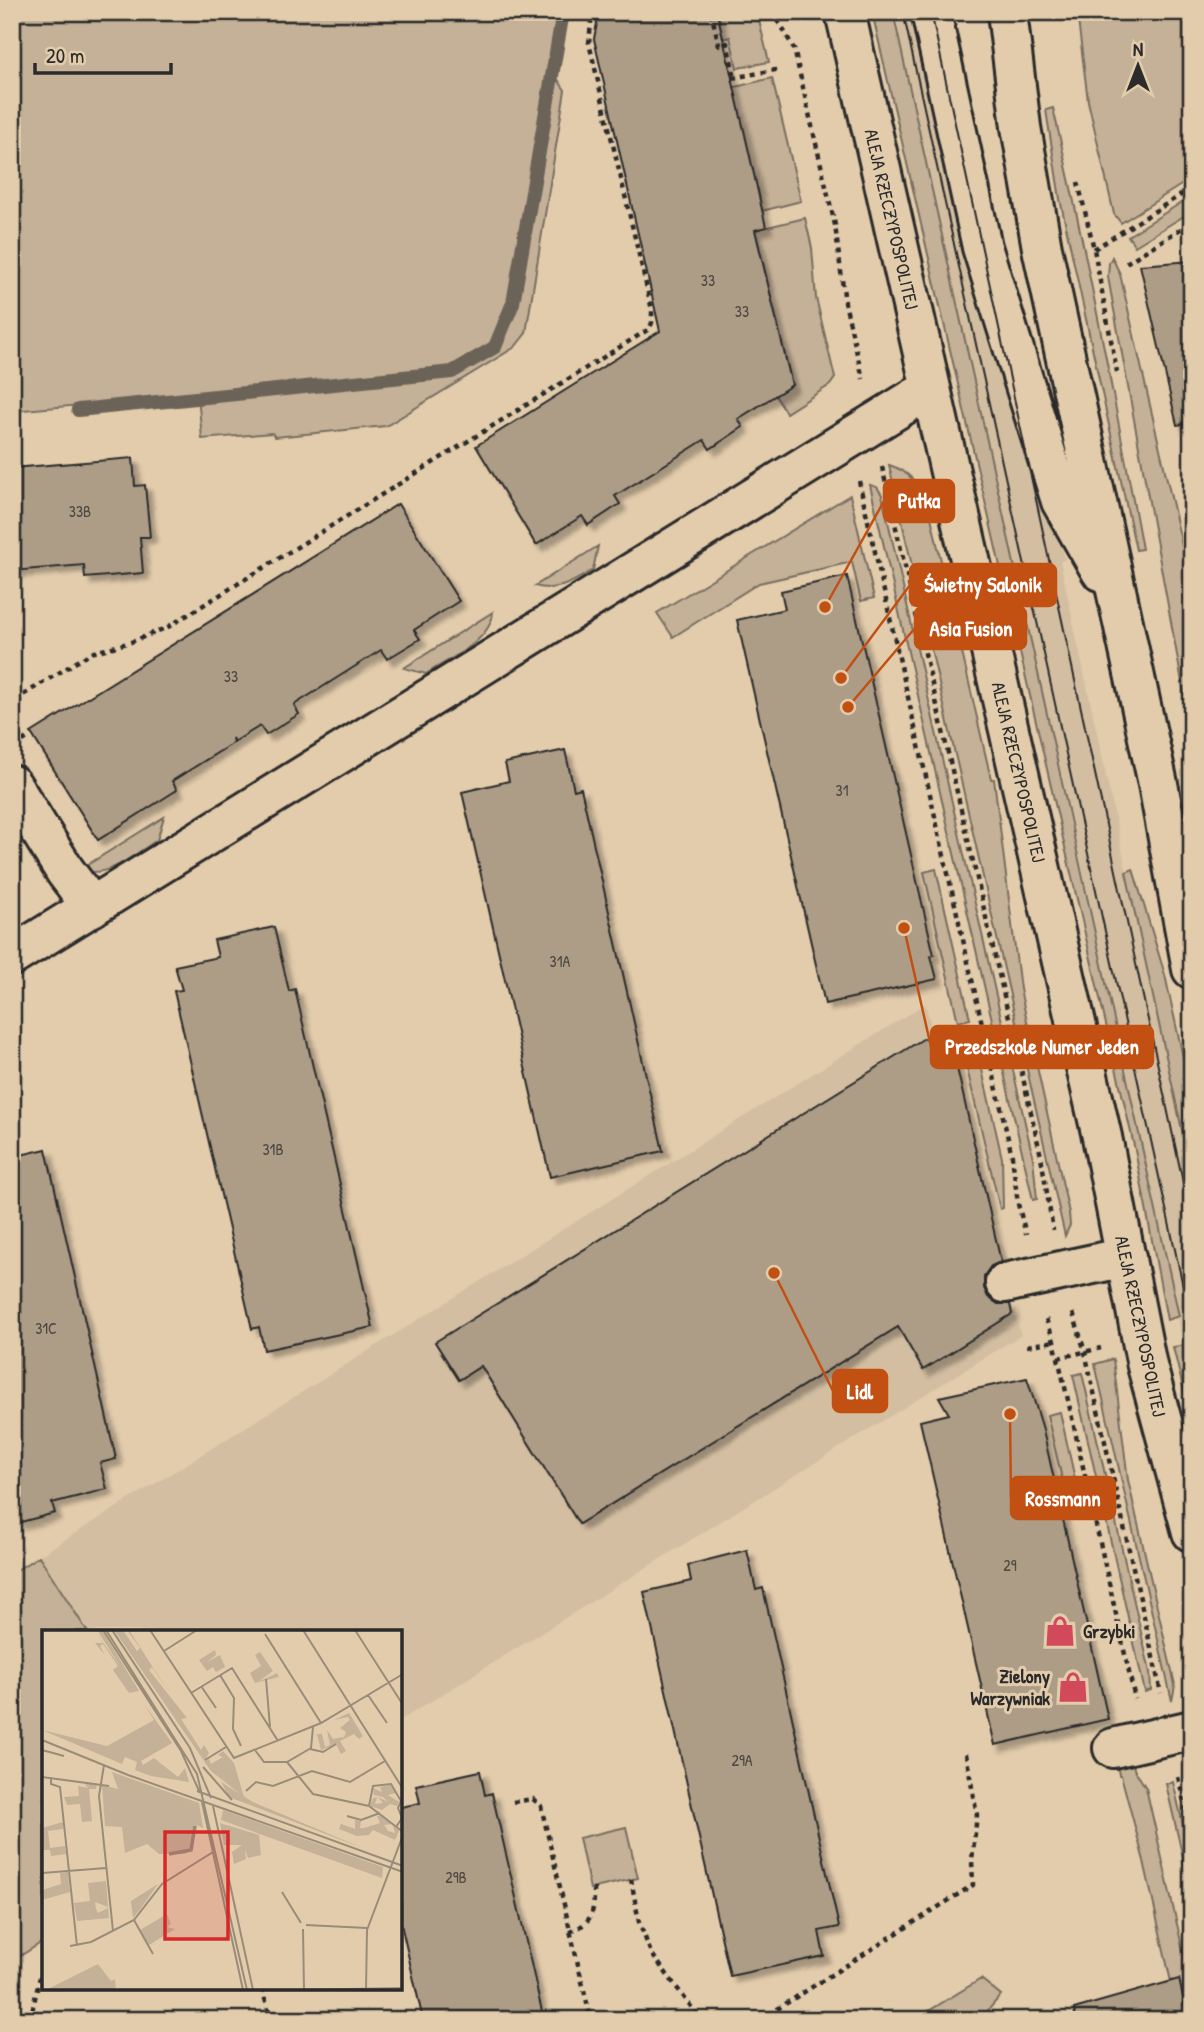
<svg xmlns="http://www.w3.org/2000/svg" width="1204" height="2032" font-family="'Patrick Hand',sans-serif">
  <defs>
    <filter id="shadow"><feDropShadow dx="6" dy="6" stdDeviation="2" flood-color="#0004"/></filter>
  </defs>
  <rect width="100%" height="100%" fill="#e3ccac"/>
  <filter id="ink" filterUnits="userSpaceOnUse"><feTurbulence type="fractalNoise" baseFrequency=".0143" numOctaves="2"/><feDisplacementMap in="SourceGraphic" scale="14" xChannelSelector="R" yChannelSelector="G"/><feConvolveMatrix kernelMatrix="1 2 1 2 8 2 1 2 1" color-interpolation-filters="sRGB"/></filter>
  <g filter="url(#ink)">
    <path fill="#d3bea1" d="M893 12H943L972 136 1002 243 996 244 1065 560 1060 561 1062 570 1192 1176V1373L1186 1345H1183L1177 1317 1179 1316 1071 816 1004 521Z
      M925 1004 1021 1335 401 1720V1631H87L39 1556Z"/>
    <path fill="#c5b197" stroke="#786e61" stroke-width="2" d="M12 12H588L587 17 568 14 555 75 565 90 526 333 515 347 386 426 275 437 272 433 202 439 198 395 12 411Z
      M717 12H757L769 62 737 68 730 37 723 39Z
      M872 12H893L1179 1316 1167 1320 1135 1150Z
      M1077 12H1192V178L1121 223 1114 214 1088 101Z
      M772 78 801 201 762 211 758 189 747 191 723 90Z
      M1053 108C1087 254 1115 401 1142 549L1136 550 1060 199 1046 110Z
      M1192 196V211L1135 246 1128 236Z
      M805 218 812 248 816 298 835 378 830 385 786 413 775 395 792 384 755 230Z
      M1112 257 1120 274 1192 589V737L1108 277 1109 263Z
      M889 465C910 471 920 486 928 504L991 779H994L1020 989 1069 1213 1070 1225 1065 1236Z
      M870 485 877 487 882 495 1033 1158 1037 1199 1033 1200Z
      M850 495 874 598 861 601 852 562 759 583 673 637 657 613Z
      M598 546 593 570C574 581 558 593 535 586Z
      M493 612C491 642 448 659 426 674L404 668Z
      M164 817 157 840C136 853 106 881 81 869Z
      M936 869 970 1019 958 1022 924 872Z
      M1133 869 1165 975 1192 1098V1176L1126 872Z
      M978 1052 1002 1158 1003 1208 1000 1209 964 1056Z
      M1186 1345 1192 1373V1424L1173 1347Z
      M1113 1359 1128 1480 1175 1685 1172 1701 1095 1364Z
      M1082 1373 1150 1672 1151 1690 1145 1692 1073 1375Z
      M1060 1412 1079 1497 1067 1500 1047 1415Z
      M39 1556 87 1631H44V1941L12 1961V1573Z
      M1133 1761 1134 1769 1146 1788 1192 1990V2020H1188L1179 1980 1171 1982 1144 1861 1121 1775H1119L1117 1765Z
      M1173 1782 1192 1863V1897L1166 1784Z
      M626 1827 638 1878 590 1889 579 1838Z
      M981 1979 1001 1995 980 2020H914Z"/>
    <g fill="none" stroke-linecap="round" stroke-linejoin="round">
      <path stroke="#6c6459" stroke-width="14" d="M78 410 452 372 495 347 513 303 563 12"/>
    </g>
    <path fill="#ad9d86" stroke="#2b2b2b" stroke-width="2" filter="url(#shadow)" d="M599 12H717L766 227 755 230 792 385 738 419 743 427 710 449 704 440 615 496 620 504 588 525 582 516 536 545 476 446 660 331 594 39Z
      M1192 261V423L1177 425 1140 265Z
      M133 458 135 486 145 485 150 537H140L143 573 85 578 84 565 12 571V468Z
      M398 504 459 601 414 630 420 639 387 659 381 650 294 705 299 714 266 735 260 726 234 742 232 738 233 743 172 781 177 790 98 840 31 733Z
      M847 576 934 955 931 956 937 979 825 1004 737 620 785 609 781 591Z
      M565 750 574 790 581 788 663 1151 550 1177 462 792 509 781 505 763Z
      M274 927 289 991 295 989 373 1327 264 1350 259 1327 252 1329 174 991 182 990 175 966 218 957 214 940Z
      M947 1024 1001 1262 991 1266 984 1276V1288L988 1297 998 1304H1010L1012 1314 923 1370 898 1327 579 1524 481 1366 459 1380 435 1342Z
      M46 1149 116 1459 100 1463 107 1489 52 1503 55 1513 17 1523 12 1502V1157Z
      M1027 1378 1042 1426 1108 1719 995 1745 920 1421 949 1414 939 1397Z
      M747 1550 756 1590 763 1588 839 1927 819 1931 824 1956 730 1976 644 1592 691 1581 688 1565Z
      M480 1771 485 1795 492 1793 544 2020H423L401 1924V1807L420 1803 416 1785Z
      M1179 1979 1188 2020H1076L1074 2009Z"/>
    <g fill="none" stroke-linecap="round" stroke-linejoin="round">
      <defs>
        <path id="minor" d="M845 12 1102 1137 1147 1366 1192 1532
          M931 12 982 247 1061 501 1101 571
          M1007 12 1021 127 1042 248 1158 784 1192 969
          M12 785 65 871 92 907
          M12 956 931 388
          M1005 1283 1126 1257
          M1113 1748 1192 1730"/>
      </defs>
      <use href="#minor" stroke="#2b2b2b" stroke-width="44"/>
      <path stroke="#2b2b2b" stroke-width="4.5" stroke-dasharray="5 5" stroke-linecap="butt" d="M711 12 719 45 727 43 735 78
        M771 12 783 29 794 49 835 225 845 303 863 379
        M732 78 781 69
        M1078 182 1094 249 1117 372
        M1094 249 1192 188
        M1126 263 1192 222
        M882 467 1041 1156 1053 1230
        M859 481 1012 1156 1018 1204 1026 1234
        M12 711 23 695 91 653 131 642 168 627 649 329 652 323V310L589 43 592 12
        M12 721 28 745
        M1073 1313 1085 1352 1161 1693
        M1046 1319 1054 1341 1068 1400 1135 1699
        M1027 1346 1054 1341
        M1058 1358 1101 1348
        M1178 1777 1192 1834
        M513 1802 533 1799 541 1806 591 2020
        M631 1879 639 1922 651 1953 701 2020
        M570 1932C594 1922 594 1911 594 1888
        M262 1988 271 2020
        M30 2020 44 1959
        M760 2020 973 1885 972 1860 977 1815 966 1754
        M820 2020 850 2014 865 2020"/>
      <use href="#minor" stroke="#e3ccac" stroke-width="38"/>
      <path stroke="#2b2b2b" stroke-width="2" d="M903 12C998 451 1097 889 1192 1327
        M931 12 1192 1224"/>
    </g>
  </g>
  <defs>
    <symbol id="shop-bare" viewBox="-9 -9 18 18"><path d="M-5-2.5h2.3a2.7 3.5 0 0 1 5.4 0H5L5.5 6h-11ZM-1.5-2.5h3a1.5 2.3 0 0 0-3 0Z" fill="#d1495b" stroke="#e3ccac" stroke-width="2.5" paint-order="stroke"/></symbol>
  </defs>
  <g fill-rule="evenodd">
    <use href="#shop-bare" x="1038" y="1609" width="44" height="44"/>
    <use href="#shop-bare" x="1051" y="1665" width="44" height="44"/>
  </g>
  <g text-anchor="middle" stroke-width="6" stroke-linejoin="round" paint-order="stroke">
    <g font-size="16" fill="#4c4842">
      <text x="708" y="286">33</text>
      <text x="742" y="317">33</text>
      <text x="80" y="517">33B</text>
      <text x="231" y="682">33</text>
      <text x="842" y="796">31</text>
      <text x="560" y="967">31A</text>
      <text x="273" y="1155">31B</text>
      <text x="46" y="1334">31C</text>
      <text x="1010" y="1571">29</text>
      <text x="742" y="1766">29A</text>
      <text x="456" y="1883">29B</text>
    </g>
    <g font-size="19" fill="#2b2b2b" stroke="#e3ccac">
      <text transform="translate(892 219) rotate(77)" y="7">ALEJA RZECZYPOSPOLITEJ</text>
      <text transform="translate(1019 772) rotate(77)" y="7">ALEJA RZECZYPOSPOLITEJ</text>
      <text transform="translate(1141 1326) rotate(78)" y="7">ALEJA RZECZYPOSPOLITEJ</text>
    </g>
    <g font-size="19" font-weight="bold" fill="#2b2b2b" stroke="#e3ccac" text-anchor="start">
      <text x="1083" y="1638">Grzybki</text>
      <text x="1050" y="1683" text-anchor="end">Zielony<tspan x="1050" dy="22">Warzywniak</tspan></text>
    </g>
  </g>
  <g transform="translate(42 1630)">
    <rect width="360" height="360" fill="#e3ccac"/>
    <path d="M52 0 78 36 55 0H60L97 61 87 63 71 40 76 36 61 14 58 16 63 25 53 13H61ZM72 0H81L95 21 98 18 85 0H87L128 64 110 37 107 40 145 88 139 89 159 120 162 115 167 123 163 131 167 129 169 134 181 127 176 125 181 121 192 133 202 167 169 141ZM173 20 174 25 165 32 178 25 183 37 174 42 171 37 165 41 157 30ZM218 22 231 41 216 52 235 43 237 47 213 53 208 43 219 36 213 25ZM102 74 130 113 99 131 101 135 112 128 136 147 143 138 147 152 109 146 93 140 95 132 83 127 80 134 0 100 65 116 112 90ZM307 83 321 106 317 109 312 104 298 111 304 121 299 124 294 114 279 120 275 104H280L283 117 288 115 285 100 291 109 302 107 304 102 298 98 308 90 306 87 292 90ZM70 142 157 173 161 198 155 195 150 219 143 224H117L105 214 83 223 80 197 63 196 60 155 76 159ZM179 152 211 172 323 219 187 167ZM43 154H55L54 159H47L50 191 40 192 38 174 25 175 22 167 37 166 36 156 46 158ZM348 155 354 163 346 165 357 172 355 176 348 174 340 180 328 176 331 168 335 167 333 174 341 173 336 167 346 172 341 167 332 165 331 158 340 162 338 157ZM181 180 341 237 340 248 179 190ZM302 185 299 194 313 199V190L319 191 318 198H322L338 193 335 186 341 185 349 194 342 195 346 201 353 203 351 195 357 201 353 210 331 200 327 205 315 206 297 199ZM21 192V199L6 201 8 218 23 216 24 224 9 226 8 220H0V198ZM178 193 217 205 219 225 206 228 203 220 204 229 192 234 190 222 200 215H182ZM26 242 28 262 0 270V260L19 254 18 243ZM64 251 66 277 53 272 54 279 56 283 66 278 67 288 35 291 32 273 48 271 46 253ZM116 254 97 281 91 288 89 271ZM125 284 129 294 125 297 133 299 107 315 98 300ZM56 334 69 351 73 349 74 360H4Z" fill="#c5b197"/>
    <path fill="none" stroke="#988a78" stroke-width="3.5" d="M127 224 149 220 153 196"/>
    <path fill="none" stroke="#998c78" stroke-width="2" d="M61 0 139 121 158 163M64 0 155 144 205 360M70 0 148 118 169 168M108 0 192 128 279 93 361 44M261 0 361 159M313 0 361 75M223 4 279 93M122 21 155 0M178 45 192 68 191 99 199 116M224 49 228 97M159 56 174 78M149 63 190 38 236 111M326 65 345 93M0 110 86 145 361 242M268 119 281 122 294 114M0 120 22 126M213 120 222 132H245L269 118 271 97M163 130 184 117M245 132 271 164 327 176 361 202M62 135 57 166 71 301M161 137 190 170M0 147 67 156M9 147V154L18 157 35 316M155 161 361 236M204 161 214 152 231 156 270 141 308 152 343 131M160 172 201 360M171 176 211 360M327 176 331 156 349 154 359 171 356 178 360 188 354 197M305 186 319 190 338 183M0 243 64 238M240 262 259 293M92 290 111 324M264 295 325 298M261 299 262 360M28 316 49 312 92 290 120 254 171 222M250 360 361 358M324 360 325 300 361 205"/>
    <path fill="#d62828" fill-opacity="0.15" stroke="#d62828" stroke-width="3.5" d="M123 202H186V309H123Z"/>
    <rect width="360" height="360" fill="none" stroke="#2b2b2b" stroke-width="3.5"/>
  </g>
  <path fill="none" stroke="#c25012" stroke-width="2.5" d="M825 607L884 501M841 678L910 585M848 707L915 628M904 928L931 1047M774 1273L833 1391M1010 1414L1011 1498"/>
  <g fill="#c25012" stroke="#e3ccac" stroke-width="2.5">
    <circle cx="825" cy="607" r="7"/>
    <circle cx="841" cy="678" r="7"/>
    <circle cx="848" cy="707" r="7"/>
    <circle cx="904" cy="928" r="7"/>
    <circle cx="774" cy="1273" r="7"/>
    <circle cx="1010" cy="1414" r="7"/>
  </g>
  <g fill="#c25012" stroke="#c25012" stroke-width="2.5">
    <rect x="884" y="480" width="70" height="42" rx="7"/>
    <rect x="910" y="564" width="146" height="42" rx="7"/>
    <rect x="915" y="607" width="111" height="42" rx="7"/>
    <rect x="931" y="1026" width="222" height="42" rx="7"/>
    <rect x="833" y="1370" width="54" height="42" rx="7"/>
    <rect x="1011" y="1477" width="104" height="42" rx="7"/>
  </g>
  <g font-size="21" text-anchor="middle" font-weight="bold" fill="#fff">
    <text x="919" y="508">Putka</text>
    <text x="983" y="592">Świetny Salonik</text>
    <text x="971" y="636">Asia Fusion</text>
    <text x="1042" y="1054">Przedszkole Numer Jeden</text>
    <text x="860" y="1399">Lidl</text>
    <text x="1063" y="1506">Rossmann</text>
  </g>
  <rect width="1204" height="2032" fill="none" stroke="#e3ccac" stroke-width="42"/>
  <rect x="21" y="21" width="1162" height="1990" fill="none" stroke="#2b2b2b" stroke-width="2.5" filter="url(#ink)"/>
  <g transform="translate(1138 66)" stroke="#e3ccac" stroke-width="5" paint-order="stroke">
  <path d="M0-5L12 26L0 18L-12 26Z" fill="#2b2b2b"/>
  <text y="-10" font-size="19" font-weight="bold" text-anchor="middle" fill="#2b2b2b">N</text>
  </g>
  <path d="M35 63v10h136v-10" fill="none" stroke="#2b2b2b" stroke-width="3.5"/>
  <text x="46" y="63" font-size="21" fill="#2b2b2b" stroke="#e3ccac" stroke-width="5" paint-order="stroke">20 m</text>
</svg>
